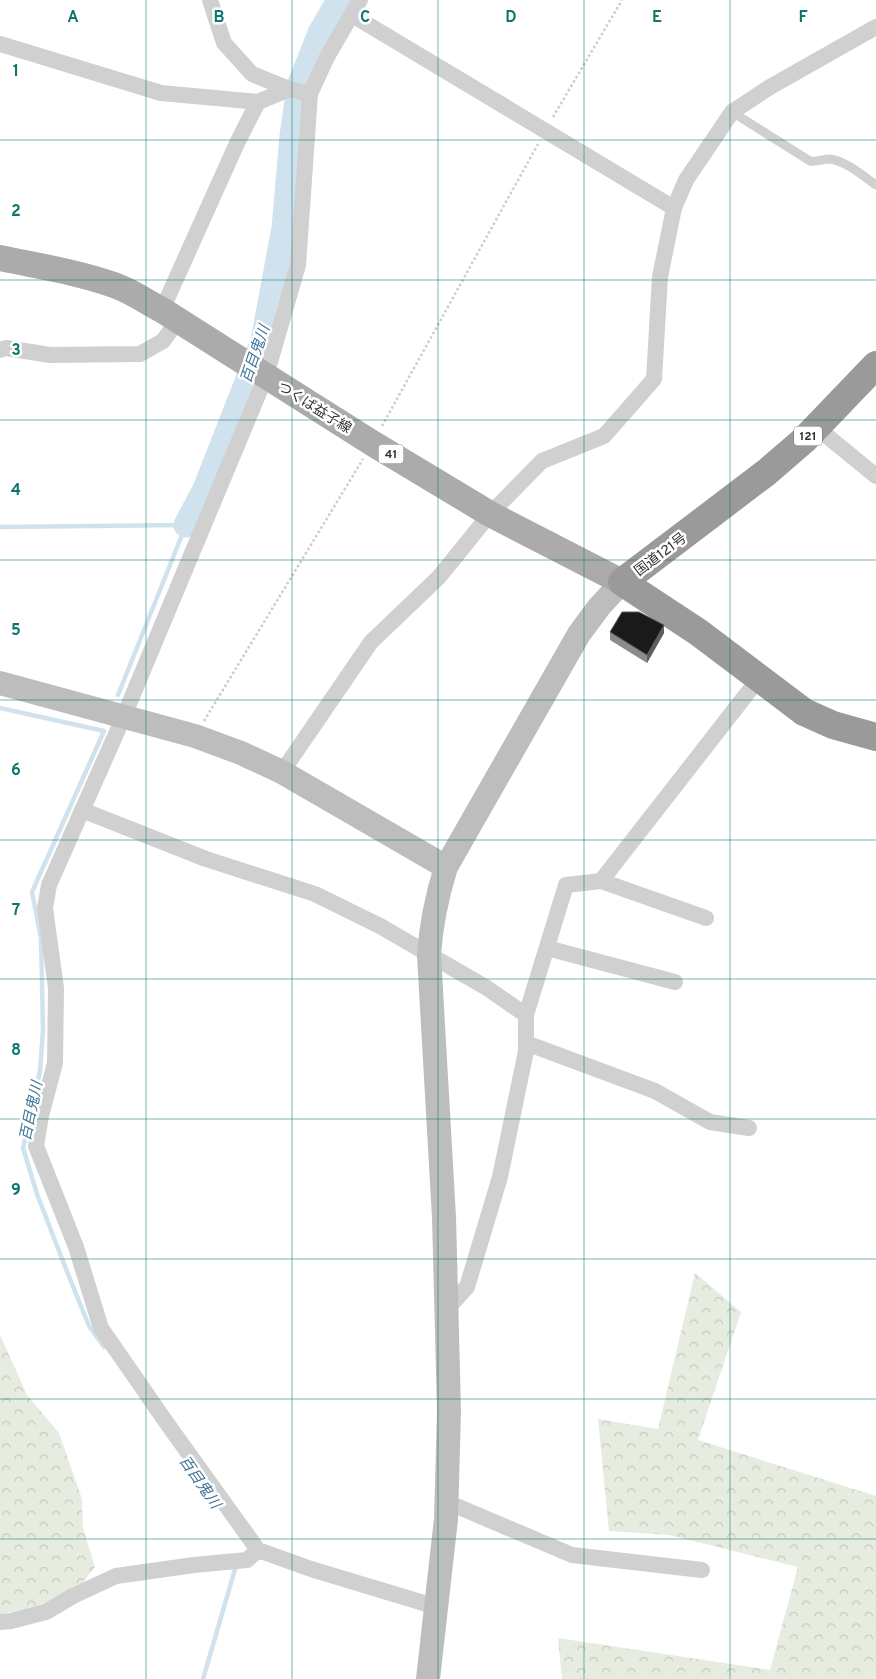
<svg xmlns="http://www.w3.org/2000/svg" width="876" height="1679" font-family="Overpass,'Noto Sans JP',sans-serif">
  <defs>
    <pattern id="forest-crowns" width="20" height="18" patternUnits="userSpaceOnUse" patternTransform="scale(1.25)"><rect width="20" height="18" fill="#e6ecdf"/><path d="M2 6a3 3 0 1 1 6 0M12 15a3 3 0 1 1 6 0" fill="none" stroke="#c6cbc0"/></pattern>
  </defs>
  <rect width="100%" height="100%" fill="#fff"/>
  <path fill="url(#forest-crowns)" d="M695 1273 741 1312 698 1440 876 1496V1679H562L558 1638 770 1670 798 1567 669 1535 609 1531 598 1419 658 1429Z
    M0 1335 27 1395 59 1433 82 1499 83 1528 95 1567 67 1603 0 1614Z"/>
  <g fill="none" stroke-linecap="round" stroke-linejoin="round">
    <path stroke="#cfe2ee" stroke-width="4.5" d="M0 527 186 525 118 695
      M0 708 104 731 32 892 41 938 43 1030 40 1071 23 1148 37 1194 64 1264 89 1326 104 1347
      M203 1679 236 1566"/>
    <path stroke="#cfe2ee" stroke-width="25" d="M186 525 205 489 263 341 284 228 292 136 299 86 320 33 339 0"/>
    <path stroke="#cdcdcd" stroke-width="2.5" stroke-dasharray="2.5 2.5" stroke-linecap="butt" d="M553 117 622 0
      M382 426 538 144
      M204 721 363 459"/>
    <path stroke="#d0d0d0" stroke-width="9" d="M732 112 810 161C817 162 823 159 830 159 846 161 863 176 876 185"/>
    <path stroke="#d0d0d0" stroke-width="16" d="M210 0 224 43 252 74 289 89
      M360 0 327 57 310 94 298 265 266 376 124 716 49 885 45 908 56 988 55 1063 41 1116 36 1146 76 1247 101 1328 166 1422 258 1550 311 1569 437 1607
      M352 15 674 208
      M0 44 161 93 258 102 289 89 310 94
      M162 310 238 141 258 102
      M0 350 6 348 50 355 140 354 163 341 178 320
      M816 427 876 476
      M282 772 371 642 439 577 490 514 542 461 604 436 654 379 660 277 674 208 686 180 732 112 770 87 876 27
      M82 810 206 859 315 894 380 926 487 988 526 1015
      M601 881 706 918
      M547 948 675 982
      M526 1043 655 1091 710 1122 749 1128
      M446 1310 467 1287 500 1177 526 1051V1015L566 885 601 881 760 677
      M447 1502 572 1555 702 1570
      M0 1622 11 1621 46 1612 73 1596 116 1576 194 1565 247 1560 258 1550"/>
    <path stroke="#bdbdbd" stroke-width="24" d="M0 683 195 736 241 753 282 772 446 867
      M428 1679 446 1519 449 1411 444 1217 429 955C431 924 437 896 446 867L579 634 599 607 622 582"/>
    <path stroke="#ababab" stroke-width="26" d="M0 258C38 266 77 272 114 285 131 291 147 302 162 310L372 443 490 514 622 582"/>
    <path stroke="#9a9a9a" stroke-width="28" d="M876 365 804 440 767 472 622 582 698 632 804 712 833 725 876 737"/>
  </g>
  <path fill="#8c8c8c" d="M610 632 664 633 647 663 610 640Z"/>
  <path fill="#5f5f5f" d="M664 625V633L647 663V655Z"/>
  <path fill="#1a1a1a" stroke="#5f5f5f" d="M622 612H639L664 625 647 655 610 632Z"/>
  <path fill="none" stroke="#0f766e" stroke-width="1" stroke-opacity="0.55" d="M146 0V1679M292 0V1679M438 0V1679M584 0V1679M730 0V1679M0 140H876M0 280H876M0 420H876M0 560H876M0 700H876M0 840H876M0 979H876M0 1119H876M0 1259H876M0 1399H876M0 1539H876"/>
  <g text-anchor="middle" stroke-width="5" stroke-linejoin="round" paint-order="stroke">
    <g fill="#fff" stroke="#707070" stroke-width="1">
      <rect x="794" y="426.5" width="28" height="19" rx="4"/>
      <rect x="378.5" y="444.5" width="25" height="19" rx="4"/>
    </g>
    <g font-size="12" font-weight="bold" fill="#333">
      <text x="808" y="440">121</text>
      <text x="391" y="458">41</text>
    </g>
    <g font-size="14" fill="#333" stroke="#fff">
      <text transform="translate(315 407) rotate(32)" y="5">つくば益子線</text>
      <text transform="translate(660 554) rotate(-37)" y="5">国道121号</text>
    </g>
    <g font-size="15" font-style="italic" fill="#3f7597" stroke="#fff">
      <text transform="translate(255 354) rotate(-71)" y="5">百目鬼川</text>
      <text transform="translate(31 1111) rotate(-78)" y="5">百目鬼川</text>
      <text transform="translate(200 1482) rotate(55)" y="5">百目鬼川</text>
    </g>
  </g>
  <g font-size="16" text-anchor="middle" font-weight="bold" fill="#0f766e" stroke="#fff" stroke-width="5" stroke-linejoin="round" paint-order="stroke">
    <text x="73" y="22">A</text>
    <text x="219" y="22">B</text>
    <text x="365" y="22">C</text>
    <text x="511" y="22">D</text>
    <text x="657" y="22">E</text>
    <text x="803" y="22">F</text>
    <text x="16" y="76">1</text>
    <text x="16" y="216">2</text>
    <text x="16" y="355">3</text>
    <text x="16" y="495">4</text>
    <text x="16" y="635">5</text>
    <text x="16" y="775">6</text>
    <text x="16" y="915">7</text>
    <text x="16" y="1055">8</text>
    <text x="16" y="1195">9</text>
  </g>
</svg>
